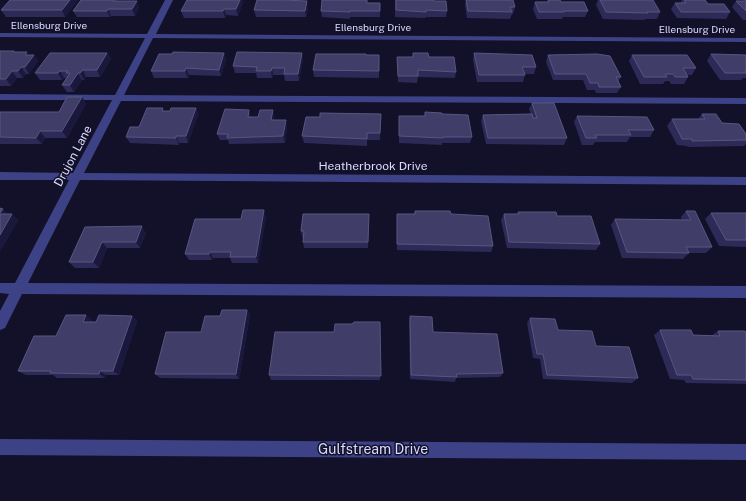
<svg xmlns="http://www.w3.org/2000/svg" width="746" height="501" font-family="'Public Sans',sans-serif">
  <rect width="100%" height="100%" fill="#121129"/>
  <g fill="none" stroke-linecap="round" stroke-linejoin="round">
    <path fill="#3d4287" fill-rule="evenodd" d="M165 0H173L156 34 746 38V42L153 38 124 95 746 98V104L121 101 84 173 746 177V185L80 180 28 283 746 286V298L22 294 5 328 0 330V311L9 294 0 293V283H15L69 180H0V172L73 173 112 100H0V94L115 95 145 38 0 37V33L147 34Z
      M0 439 746 444V460L0 455Z"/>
  </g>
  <path fill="#2e2a57" d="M10 0H78L65 17H6L1 10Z
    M81 0H116L117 1 139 7 135 16H111L110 17H77L73 11Z
    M187 0H242L243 2 238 16 226 15 225 18H184L181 11Z
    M395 0 434 1 447 11 446 17H426L425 18 395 17Z
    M466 0H497L515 7 513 14H512L510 19 467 18 465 5Z
    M548 0 561 2 588 11 585 17H563L562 19H537L533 9 535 2H547Z
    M598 0H653L660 12 657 19H645V20L603 19 596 5Z
    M682 0H705L708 4 730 12 726 19 677 18 671 9 675 3H680Z
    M744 0H746V20H743L732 7 736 1H743Z
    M367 3H380V17H350V19L322 17 321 11Z
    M308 8 306 17H256L254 10Z
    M0 51H14L15 52 28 55H34L38 61 29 74H26L23 78H17L11 86H0Z
    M107 53 111 59 100 77H86L84 80H82L74 92H67L62 85 67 78H64L62 80H40L35 73Z
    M224 53 226 60 221 76 189 75 188 78H154L151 71Z
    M413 53 429 57 456 72 455 78 418 77 417 83 398 82 397 57H413Z
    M474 53 536 67 534 74H524L525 75 523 82H477L473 60Z
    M711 54 746 55V78H743L741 80H720L707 61Z
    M366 55H379V78L314 77 313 70Z
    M548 55 621 77 618 82 621 87 617 93H596L595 90H587L583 80H553L546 62Z
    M632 55 696 68 692 75H687L688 77 684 84H671L669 81H665L663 84H640L629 61Z
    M303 59 299 81H285L284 75H273L272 78H257L256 73H235L233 66Z
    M82 97 86 104 67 138H45L42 144H0V112H59Z
    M532 103 567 138 564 145 486 144 481 121 483 115 531 114 529 109Z
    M196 108 198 115 188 143H179V145L130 143 126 137 139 127 165 111H170Z
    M425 112 442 114 472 137 470 143H442V145L399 143V116H425Z
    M381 114 380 140H367V146L304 143 302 136Z
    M702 114 746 134V144L744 146 688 147 687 146 677 145 667 126 672 119H698Z
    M251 116V117H274V120L287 127 285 143 229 144 228 140H220L217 134Z
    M577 116 654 130 650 137H630L627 142H595L593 145H582L574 122Z
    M415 211 451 214 493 246 491 252 397 250V214H414Z
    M686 211 712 247 706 253H689L683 259 622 258 611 225 615 219 682 220 681 217Z
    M518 212 557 216 600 244 596 250 507 248 501 220 504 214H517Z
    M711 213H746V247L719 246 705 219Z
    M369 214 368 248H304L303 242V237H302L301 231Z
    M266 217 258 263H232L230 258H213L212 260H189L185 254 241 219Z
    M85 227 146 233 140 248H107L99 268H75L69 262Z
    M247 310 250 315 239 379 160 378 155 374 201 332 220 316Z
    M132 316 137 321 119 375H106L105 378H57L53 375H26L18 371 56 336 92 320 91 322H96Z
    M410 316 433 332 503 373 500 377 456 378 455 382 410 379 409 322Z
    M530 318 596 346 638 378 632 383 543 379 540 359 533 358 527 323Z
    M380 322V380H271L269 375 334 332 352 324Z
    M660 330 693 335 711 336 718 331 746 332V384L686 383 684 380 670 379 654 335Z"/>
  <path fill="#1b183d" d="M70 0H78L65 17 62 10Z
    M240 0H242L243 2 238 16 236 9Z
    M137 1 139 7 135 16 132 9Z
    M307 1 308 8 306 17 305 11Z
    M108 9 111 16 110 17 107 11Z
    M224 9 226 15 225 18 223 11Z
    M27 52 31 59 34 55 38 61 29 74 25 67V55Z
    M107 53 111 59 100 77 97 70Z
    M224 53 226 60 221 76 219 70Z
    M302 53 303 59 299 81 298 74Z
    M21 67 26 74 23 78 18 71Z
    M186 68 189 75 188 78 185 71Z
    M272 68 273 75 272 78 271 71Z
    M83 70 86 77 84 80 80 73Z
    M12 71 17 78 11 86 6 79Z
    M60 71 64 78 62 80 58 73Z
    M78 73 82 80 74 92 70 85Z
    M82 97 86 104 67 138 62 131Z
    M196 108 198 115 188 143 186 136Z
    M249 110 251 116 250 124 248 117Z
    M273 110 274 117 272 127 271 120Z
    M286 120 287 127 285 143 283 136Z
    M40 131 45 138 42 144 36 138Z
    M176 136 179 143V145L176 138Z
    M3 209 9 215 0 214V213Z
    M264 210 266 217 258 263 256 257Z
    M12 214 19 220 0 252V235Z
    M142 226 146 233 140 248 136 242Z
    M102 242 107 248 99 268 93 262Z
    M210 252 213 258 212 260 209 254Z
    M247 310 250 315 239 379 236 374Z
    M86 315 92 320 89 327 83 322Z
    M132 316 137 321 119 375 113 371Z
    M100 371 106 375 105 378 99 374Z"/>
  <path fill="#403d69" stroke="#585680" d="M10 0H70L62 10H1Z
    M81 0H113V1H137L132 9H108L107 11H73Z
    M187 0H240L236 9H224L223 11H181Z
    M257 0H284L307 1 305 11 254 10Z
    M322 0H367V3H380V11H350V12L321 11Z
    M396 0H434V1H446L447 11 426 10V12L396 10Z
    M466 0H513L515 7H510L512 12 468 11Z
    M548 0H560L561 2H584L588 11H564V12H539L535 2H549Z
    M600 0H653L660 12H647L648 13 606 12Z
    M684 0H705L708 4H724L730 12H681L675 3H686Z
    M736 1H746V11Z
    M0 51H14L13 52H27L25 55H34L25 67H21L18 71H12L6 79H0Z
    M173 52 224 53 219 70 186 68 185 71H151L159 54H172Z
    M237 52 302 53 298 74H284L285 68H272L271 71H256L257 67 233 66Z
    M50 53H107L97 70H83L80 73H78L70 85H62L70 73H66L68 71H60L58 73H35Z
    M413 53H428L429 57H454L456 72 418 70V76H398L397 57H413Z
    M474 53 532 55 536 67H522L525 75H479Z
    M316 54H366V55H379V71L313 70Z
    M597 54 610 56 621 77H616L621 87H599L598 83H590L586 74H555L548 55Z
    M711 54 746 55V71H745L746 73H725Z
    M632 55H687L696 68H683L688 77H675L673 74H665L667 77H644Z
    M67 97H82L62 131H40L36 138 0 137V112H59Z
    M532 103H554L567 138H488L483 115 532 114 533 118H537Z
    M147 108H163L162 111H170L171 108H196L186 136H176V138L126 137 130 127H139Z
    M225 109 249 110 248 117H258L260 110H273L271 120H286L283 136 227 138 228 134H217Z
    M425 112 442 113V114L468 115 472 137H443V138L399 136V116H425Z
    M320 113 381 114 380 133H367V139L302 136 306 117H320Z
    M702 114H716L722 123 739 124 746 134V140L692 141V139H682L672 119H705Z
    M577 116 647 117 654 130H628L631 135H595L597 138H586Z
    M0 208 3 209 0 213Z
    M243 210H264L256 257H230L231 252H210L209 254H185L195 219H241Z
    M415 211H450L451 214 488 216 493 246 397 244V214H415Z
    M686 211H695L712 247H686L689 253 627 252 615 219 691 220Z
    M518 212H556L557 216H591L600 244 509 242 504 214H519Z
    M711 213H746V240H726Z
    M0 214H12L0 235Z
    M303 214H369L368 242H303L304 231H301Z
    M142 226 136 242H102L93 262H69L85 227Z
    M222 310H247L236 374H155L166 332H201L205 316H220Z
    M66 315H86L83 322H96L99 315 132 316 113 371H100L99 374 50 373 51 371H18L34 336H56Z
    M410 316 432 317 433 332 497 334 503 373 456 374 457 377 411 375Z
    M530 318 555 319 558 330 592 331 596 346 629 347 638 378 547 375 543 354H537Z
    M354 322H380L381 376 269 375 275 332H334L335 324H352Z
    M660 330H691L693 335 720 336 718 331H745L746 332V380L693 379 691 375H677Z"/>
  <g text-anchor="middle" stroke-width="3" stroke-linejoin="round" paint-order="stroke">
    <g font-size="10" fill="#dadafe" stroke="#121129">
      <text x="49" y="29">Ellensburg Drive</text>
      <text x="373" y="31">Ellensburg Drive</text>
      <text x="697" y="33">Ellensburg Drive</text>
    </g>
    <g font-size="12" fill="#dadafe" stroke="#121129">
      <text transform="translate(73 156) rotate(-62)" y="4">Drujon Lane</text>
      <text x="373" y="170">Heatherbrook Drive</text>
    </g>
    <g font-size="14" fill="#dadafe" stroke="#121129">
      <text x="373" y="454">Gulfstream Drive</text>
    </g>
  </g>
</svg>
